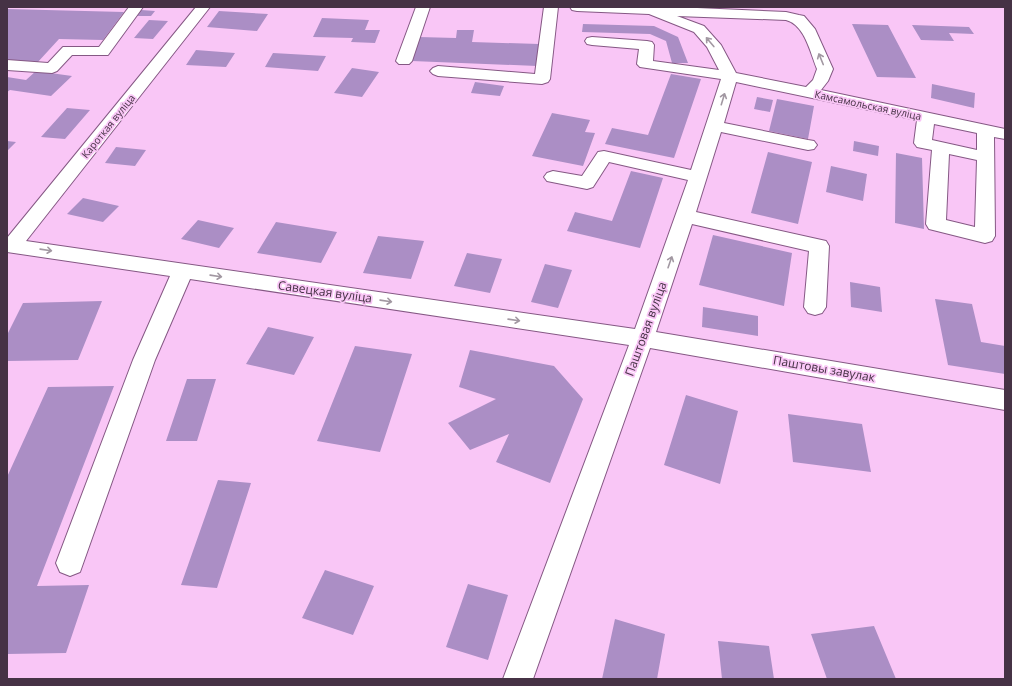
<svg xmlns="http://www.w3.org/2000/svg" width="1012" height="686" font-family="'Open Sans',sans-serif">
  <rect width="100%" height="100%" fill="#f9c6f6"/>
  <path fill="#ab8ec5" d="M7 9 124 12 103 40 59 39 37 63 7 60Z
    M141 10 155 11 151 16H137Z
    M219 11 268 14 257 31 207 27Z
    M322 18 369 20 365 30H380L375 43 351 42 353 38 313 37Z
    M149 20 168 21 153 39 134 38Z
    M583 24 654 26 678 37 688 63H672L666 41 650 34 582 32Z
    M852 24 888 25 916 78 877 77Z
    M912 25 969 27 974 34 949 33 954 41 921 40Z
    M457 30H474L472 42 539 44 537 66 412 61 419 37 456 38Z
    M196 50 235 53 226 67 186 65Z
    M273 53 326 56 318 71 265 67Z
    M352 68 379 72 362 97 334 93Z
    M36 71 72 76 51 96 10 90 7 92V77L26 80Z
    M671 74 701 79 674 158 605 144 612 128 648 135Z
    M475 82 504 86 500 96 471 93Z
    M932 84 975 93 974 108 931 98Z
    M757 97 773 100 770 112 754 109Z
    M777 99 814 106 808 139 769 131Z
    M67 108 90 110 65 139 41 137Z
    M552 113 590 120 585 132 595 133 583 166 532 156Z
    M7 141 16 142 7 151Z
    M854 141 879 146 878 156 853 151Z
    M116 147 146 150 135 166 105 163Z
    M768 152 812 162 798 224 751 213Z
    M896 153 922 158 924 229 895 223Z
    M831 166 867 174 863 201 826 192Z
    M631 171 663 178 640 248 567 231 575 212 612 221Z
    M83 198 119 206 103 222 67 214Z
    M198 220 234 228 219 248 181 239Z
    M276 222 337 232 321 263 257 253Z
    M713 235 792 253 784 306 699 285Z
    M378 236 424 241 411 279 363 273Z
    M467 253 502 259 490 293 454 286Z
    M545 264 572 270 558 308 531 302Z
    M850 282 880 287 882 312 851 307Z
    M935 299 972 304 981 342 1005 346V374L948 365Z
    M102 301 78 360 7 361V335L23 303Z
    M703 307 758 316V336L702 327Z
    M268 327 314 337 294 375 246 364Z
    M355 346 412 354 380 452 317 441Z
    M470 350 554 366 583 399 550 483 496 462 509 434 470 450 448 423 496 399 459 387Z
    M187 379H216L197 441H166Z
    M114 386 37 586 89 585 66 653 7 654V477L48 387Z
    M686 395 738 411 720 484 664 465Z
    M788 414 862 424 871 472 793 462Z
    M218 480 251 483 217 588 181 585Z
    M325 570 374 586 353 635 302 618Z
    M468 584 508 595 488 660 446 647Z
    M615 619 665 634 657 679H602Z
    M874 626 896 679H827L811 634Z
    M718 641 769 646 774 679H722Z"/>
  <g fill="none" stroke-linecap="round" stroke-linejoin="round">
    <defs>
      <path id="minor" d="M129 7H143L108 55H72L57 71 52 73 7 70V60L48 63 63 47H99Z
        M196 7H210L26 241 635 329 688 180 609 162 593 187 587 189 547 181 544 177 547 173 553 171 582 176 598 152 604 151 691 170 721 79 640 67 637 64 639 49 592 45 587 44 585 41 587 38 592 37 647 41 652 42 654 45 653 61 719 70 707 47 694 32 649 14 577 11 572 10 570 7H675L786 12 799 15 804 16 815 29 833 69 828 81 821 90 1005 129V139L994 137 995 236 992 241 985 243 929 229 926 224 932 150 917 147 914 143 917 120 736 82 724 123 808 140 814 141 817 145 814 149 808 150 721 132 696 212 826 241 829 246 826 307 822 313 815 315 808 313 804 307 809 251 692 224 656 332 1005 390V410L650 348 533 679H503L629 345 190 279 155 360 80 572 70 576 60 572 56 563 133 360 170 276 7 252V238ZM677 16 786 20C805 25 810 52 817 69L813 80 806 87 736 73 721 45 704 26ZM934 124 977 133V150L932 140ZM949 154 977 160 975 227 946 220Z
        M416 7H430L412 61 409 64H399L396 61Z
        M544 7H558L550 79 548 82 542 84 438 76 433 74 430 71 433 68 438 66 535 74Z"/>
    </defs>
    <use href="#minor" stroke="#855884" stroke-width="2"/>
    <use href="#minor" fill="#fff" fill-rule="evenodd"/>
  </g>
  <defs><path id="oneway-shaft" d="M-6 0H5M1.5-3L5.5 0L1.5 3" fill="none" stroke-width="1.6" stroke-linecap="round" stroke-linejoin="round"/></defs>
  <g stroke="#a298a2">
    <use href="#oneway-shaft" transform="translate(710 42) rotate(-130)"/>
    <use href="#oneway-shaft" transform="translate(821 59) rotate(-112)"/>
    <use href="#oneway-shaft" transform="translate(723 99) rotate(-73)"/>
    <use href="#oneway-shaft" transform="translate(46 250) rotate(8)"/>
    <use href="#oneway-shaft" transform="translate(670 262) rotate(-71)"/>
    <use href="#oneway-shaft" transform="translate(216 276) rotate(8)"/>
    <use href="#oneway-shaft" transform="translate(386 301) rotate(8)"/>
    <use href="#oneway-shaft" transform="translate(514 320) rotate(8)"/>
  </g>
  <g text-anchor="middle" stroke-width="3.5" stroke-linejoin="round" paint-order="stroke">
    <g font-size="10" fill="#463245" stroke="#f9c6f6">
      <text transform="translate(868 105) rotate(12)" y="4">Камсамольская вуліца</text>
      <text transform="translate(108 126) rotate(-51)" y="4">Кароткая вуліца</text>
    </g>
    <g font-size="12" fill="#463245" stroke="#f9c6f6">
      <text transform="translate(325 292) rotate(8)" y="4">Савецкая вуліца</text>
      <text transform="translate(646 329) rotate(-70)" y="4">Паштовая вуліца</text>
      <text transform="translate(824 369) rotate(10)" y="4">Паштовы завулак</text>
    </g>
  </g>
  <rect width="1012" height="686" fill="none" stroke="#463245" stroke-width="16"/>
</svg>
